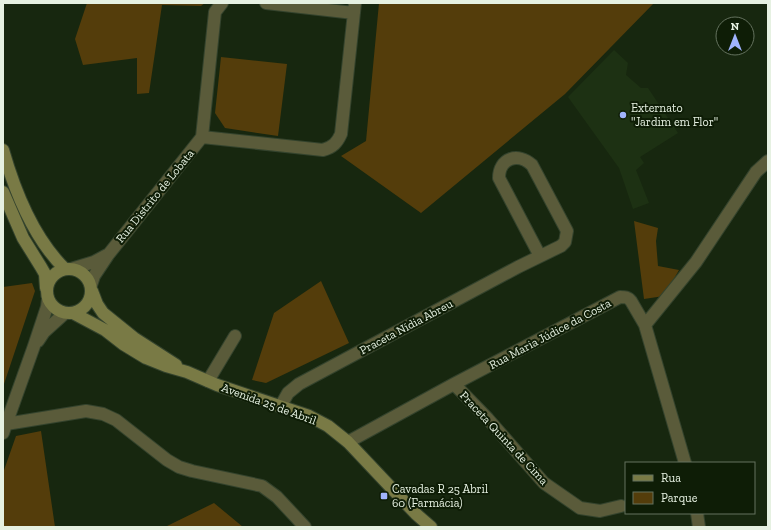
<svg xmlns="http://www.w3.org/2000/svg" width="771" height="530" font-family="'Zilla Slab',serif">
  <rect width="100%" height="100%" fill="#17270f"/>
  <path fill="#1d3113" d="M614 50 628 63 626 75 641 88H648L678 133 640 157 644 163 636 170 649 203 633 209 619 168 568 97Z"/>
  <path fill="#543d0b" d="M87 3H205L201 6 162 5 149 93 137 94V58L83 65 75 39Z
    M379 3H654L565 94 421 213 341 156 366 141Z
    M221 57 287 64 278 136 225 128 215 113Z
    M634 221 658 228 656 241 658 266 679 270 664 296 644 299Z
    M321 281 349 343 266 383 252 380 274 313Z
    M32 283 35 291 3 387V287Z
    M41 431 55 527H3V473L16 436Z
    M214 503 243 527H165Z"/>
  <g fill="none" stroke-linecap="round" stroke-linejoin="round">
    <defs>
      <path id="street" d="M266 3 354 13
        M202 137 323 150C333 147 337 143 341 134L355 3
        M71 269 94 262 107 255
        M91 285 94 276 108 255 202 137 215 12 222 3
        M645 325 696 262 756 172 768 161
        M38 341 44 332 65 313
        M208 381 235 336
        M454 384 488 419 544 483 580 508 600 511 621 506
        M280 407 288 393 299 384 518 267 561 246 565 242 567 231 532 165C518 152 499 158 499 178L540 256
        M6 424 86 411 103 414 116 420 167 460 179 467 192 471 262 486 277 497 305 527
        M3 433 34 346 47 307 48 299
        M348 442 454 384 620 297C625 297 628 297 631 301L645 325 685 463
        M697 513 699 527"/>
      <path id="secondary" d="M3 150C15 192 33 238 65 269
        M3 192 23 238 41 267 45 274 46 288
        M47 291a22 22 0 1 1 44 0a22 22 0 1 1-44 0Z
        M92 291 97 304 103 313 134 338 176 365
        M73 313 105 330 123 344 146 358 166 366 187 372 217 385 309 416 328 426 348 442 416 514 431 527"/>
    </defs>
    <use href="#street" stroke="#34432d" stroke-width="14"/>
    <use href="#secondary" stroke="#34432d" stroke-width="14"/>
    <use href="#street" stroke="#5a5b3a" stroke-width="12"/>
    <use href="#secondary" stroke="#797a45" stroke-width="12"/>
  </g>
  <g fill="#a0b3fd" stroke="#0e1d06" stroke-width="1.5">
    <circle cx="623" cy="115" r="4"/>
    <rect x="380" y="492" width="8" height="8" rx="2"/>
  </g>
  <g text-anchor="middle" stroke-width="4" stroke-linejoin="round" paint-order="stroke">
    <g font-size="12" fill="#e6f1e2" stroke="#0e1d06" text-anchor="start">
      <text x="631" y="112">Externato<tspan x="631" dy="14">"Jardim em Flor"</tspan></text>
      <text x="392" y="493">Cavadas R 25 Abril<tspan x="392" dy="14">60 (Farmácia)</tspan></text>
    </g>
    <g font-size="12" fill="#e6f1e2" stroke="#0e1d06">
      <text transform="translate(155 196) rotate(-51)" y="4">Rua Distrito de Lobata</text>
      <text transform="translate(406 327) rotate(-28)" y="4">Praceta Nídia Abreu</text>
      <text transform="translate(550 334) rotate(-28)" y="4">Rua Maria Júdice da Costa</text>
      <text transform="translate(269 404) rotate(20)" y="4">Avenida 25 de Abril</text>
      <text transform="translate(504 438) rotate(47)" y="4">Praceta Quinta de Cima</text>
    </g>
  </g>
  <rect width="771" height="530" fill="none" stroke="#e6f1e2" stroke-width="8"/>
  <rect x="625" y="462" width="130" height="52" fill="#0e1d06" stroke="#64725e"/>
  <rect x="633" y="475" width="20" height="6" fill="#797a45" stroke="#64725e"/>
  <text x="661" y="482" font-size="12" fill="#e6f1e2">Rua</text>
  <rect x="633" y="492" width="20" height="12" fill="#543d0b" stroke="#64725e"/>
  <text x="661" y="502" font-size="12" fill="#e6f1e2">Parque</text>
  <g transform="translate(735 36)"><circle r="19" fill="#0e1d06" stroke="#64725e"/>
  <path d="M0-3L7 15L0 10L-7 15Z" fill="#a0b3fd"/>
  <text y="-6" font-size="11" font-weight="bold" text-anchor="middle" fill="#e6f1e2">N</text>
  </g>
</svg>
